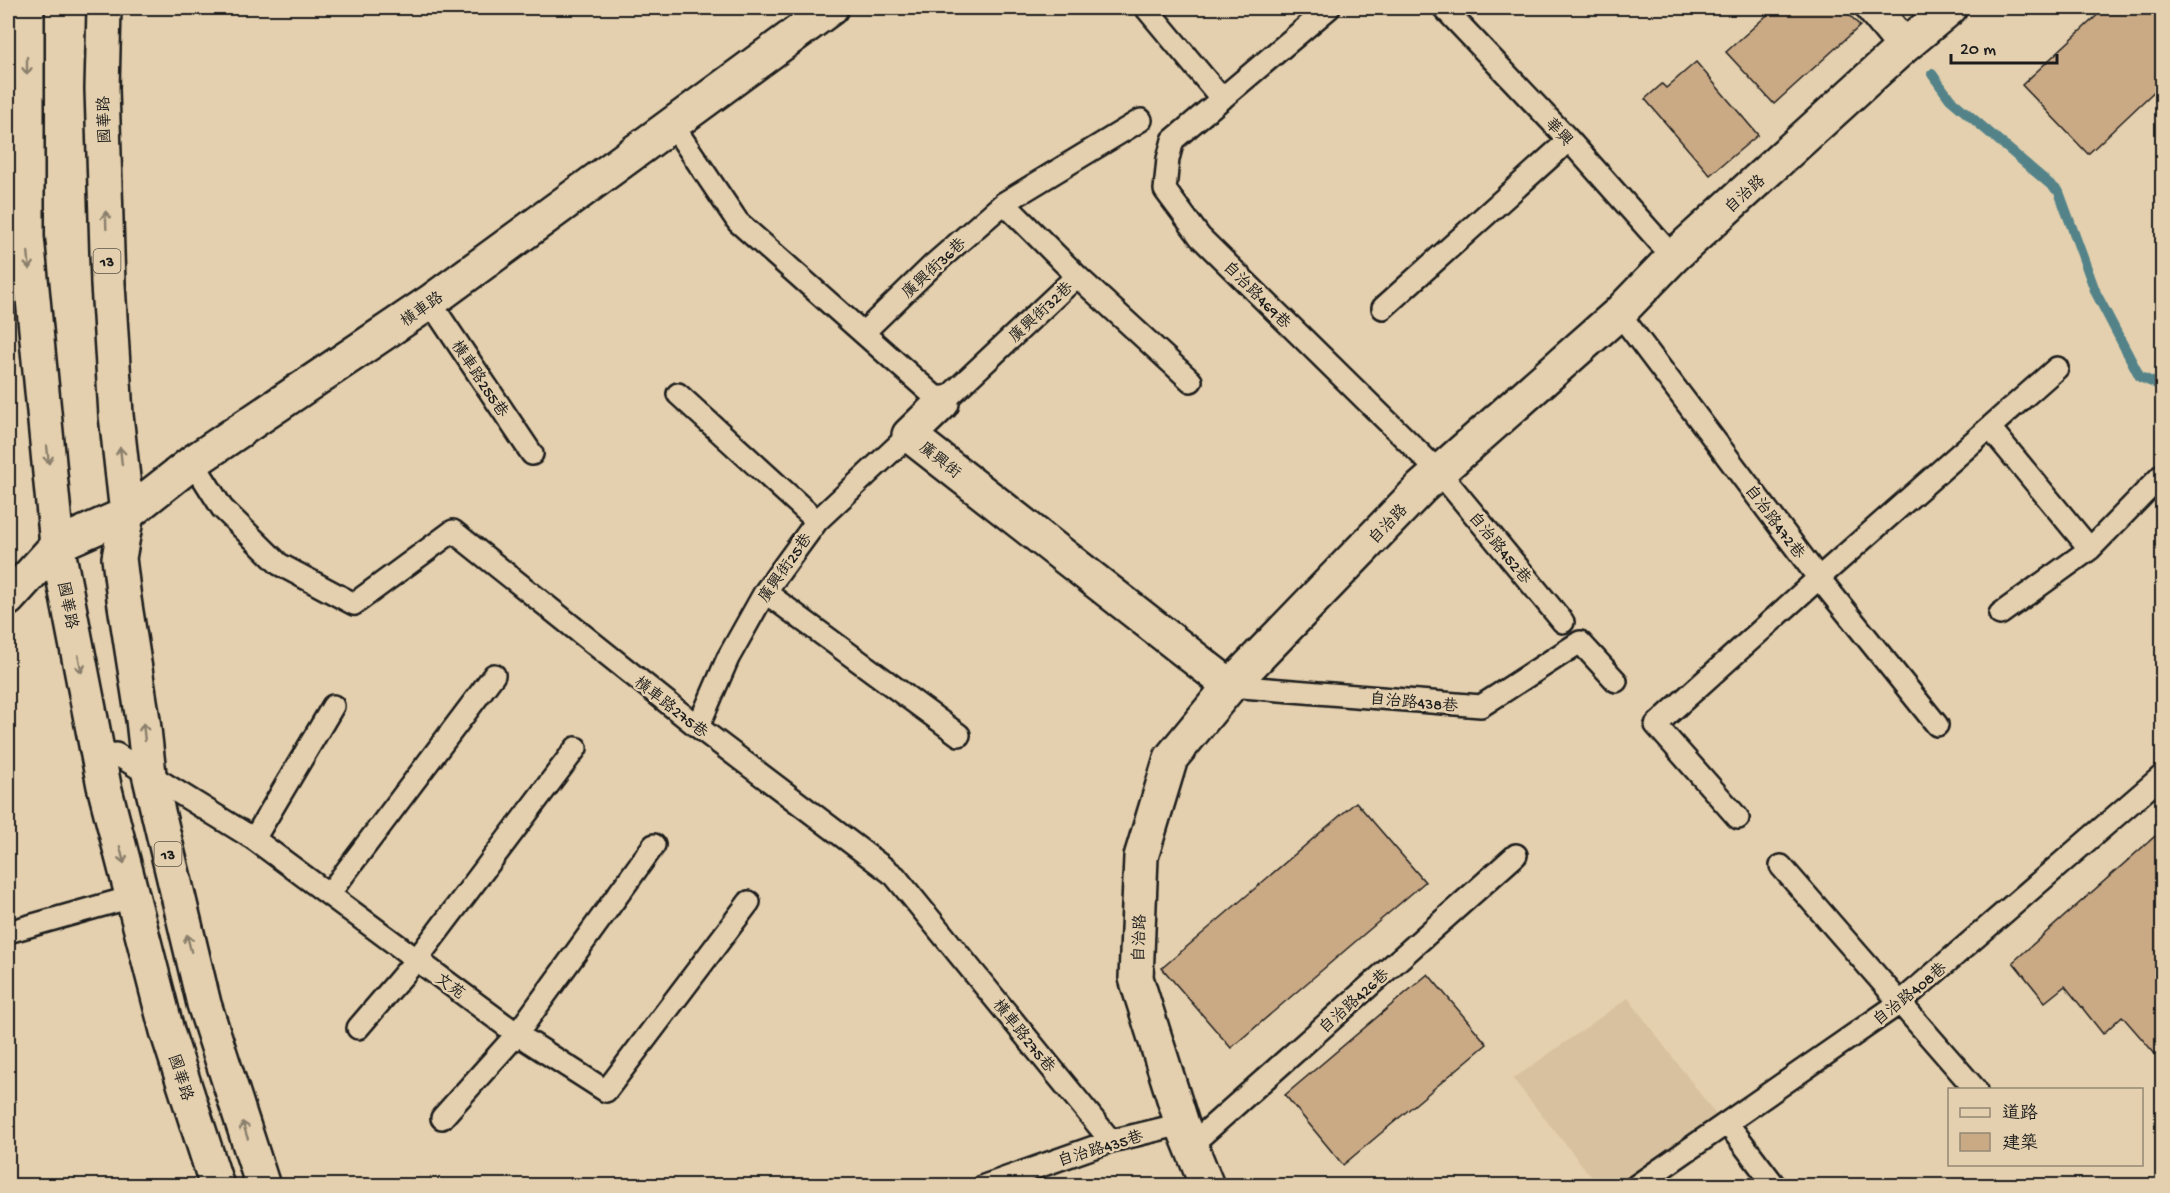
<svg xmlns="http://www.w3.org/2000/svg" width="2170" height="1193" font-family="'Gochi Hand','LXGW WenKai TC',sans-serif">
  <rect width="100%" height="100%" fill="#e4d0ae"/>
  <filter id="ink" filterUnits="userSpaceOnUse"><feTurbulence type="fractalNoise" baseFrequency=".0167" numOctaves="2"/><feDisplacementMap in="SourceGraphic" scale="12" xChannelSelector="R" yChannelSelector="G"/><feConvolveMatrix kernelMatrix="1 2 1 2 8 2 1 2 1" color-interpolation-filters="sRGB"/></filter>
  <g filter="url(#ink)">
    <path fill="#d8c19f" d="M1628 998 1720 1120 1620 1185H1598L1513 1079Z"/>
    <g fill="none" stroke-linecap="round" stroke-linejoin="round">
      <path stroke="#538389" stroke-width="10" d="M1932 74 1950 99 2059 192 2096 293 2140 377 2162 386"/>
    </g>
    <path fill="#caa985" stroke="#1c1c1c" stroke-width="1.5" d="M1775 8H1843L1860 26 1774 104 1726 52Z
      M2105 8H2162V84L2088 154 2022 85Z
      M1696 62 1758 135 1710 175 1645 99 1662 84 1666 88Z
      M1356 802 1425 882 1231 1048 1162 968Z
      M2162 830V1062L2122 1016 2103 1034 2065 986 2045 1002 2013 962Z
      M1428 974 1487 1044 1343 1165 1285 1095Z"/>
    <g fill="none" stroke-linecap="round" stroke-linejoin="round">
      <defs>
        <path id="service" d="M1146 8 1222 99
          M1329 8 1173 140 1168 159 1165 190 1200 237 1440 473 1563 622
          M1444 8 1569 140 1673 257
          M672 124 738 222 942 403 1077 276 1191 381
          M1077 276 1004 203 1141 120
          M430 302 532 454
          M1383 308 1569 140
          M1619 313 1814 572 1937 725
          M863 333 933 265 1004 203
          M678 394 817 521
          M1990 428 2090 549
          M193 462 222 508 279 564 354 604 453 531 698 727 895 876 1111 1141
          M765 592 959 735
          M2000 614 2090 549 2162 475
          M1230 686 1481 706 1580 642 1616 681
          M698 727 728 658 765 592 817 521 909 435
          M98 758 116 754 254 839 517 1034 606 1091 749 902
          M1738 818 1656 725 1820 577 2057 368
          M254 839 333 706
          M1781 866 1976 1090
          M329 894 494 675
          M8 932 132 897
          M358 1028 417 959 576 748
          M442 1118 517 1034 654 845
          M1727 1123 1775 1186
          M1191 1145 1516 855
          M984 1186 1111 1141 1182 1124
          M1636 1186 1901 1002 2162 776"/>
        <path id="minor" d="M1873 8 1901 42V49
          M942 403 909 435 1230 686
          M8 599 57 545 127 514 193 462 430 302 831 8"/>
        <path id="tertiary" d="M1207 1186 1182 1124 1136 978 1141 857 1171 758 1230 686 1422 487 1619 313 1673 257 1901 49 1950 8"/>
        <path id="primary" d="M27 8V237L57 545 104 786 167 1031 217 1186
          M104 8 102 89 108 284 116 415 127 514 119 558 124 599 143 720 149 774 204 1004 263 1186"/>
      </defs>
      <use href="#service" stroke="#1c1c1c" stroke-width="26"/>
      <use href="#minor" stroke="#1c1c1c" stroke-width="38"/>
      <use href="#tertiary" stroke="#1c1c1c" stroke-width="38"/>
      <use href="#primary" stroke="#1c1c1c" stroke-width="38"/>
      <use href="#service" stroke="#e4d0ae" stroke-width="21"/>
      <use href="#minor" stroke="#e4d0ae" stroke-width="33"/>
      <use href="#tertiary" stroke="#e4d0ae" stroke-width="33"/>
      <use href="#primary" stroke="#e4d0ae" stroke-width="33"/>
    </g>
    <defs><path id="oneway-shaft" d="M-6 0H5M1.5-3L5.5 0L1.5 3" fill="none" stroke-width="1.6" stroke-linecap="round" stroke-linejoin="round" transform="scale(1.5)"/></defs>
    <g stroke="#8a7f6c">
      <use href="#oneway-shaft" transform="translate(27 66) rotate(90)"/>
      <use href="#oneway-shaft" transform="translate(106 220) rotate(-92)"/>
      <use href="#oneway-shaft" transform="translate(29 261) rotate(85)"/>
      <use href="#oneway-shaft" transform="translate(48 455) rotate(84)"/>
      <use href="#oneway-shaft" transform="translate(121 456) rotate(-96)"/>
      <use href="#oneway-shaft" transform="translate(80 664) rotate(79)"/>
      <use href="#oneway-shaft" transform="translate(144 732) rotate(-96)"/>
      <use href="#oneway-shaft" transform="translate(122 855) rotate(76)"/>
      <use href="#oneway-shaft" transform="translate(189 943) rotate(-104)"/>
      <use href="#oneway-shaft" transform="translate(245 1130) rotate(-108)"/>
    </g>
  </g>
  <g text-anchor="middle" stroke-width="5" stroke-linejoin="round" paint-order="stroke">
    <g fill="#e4d0ae" stroke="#585248" stroke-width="1.5">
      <rect x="93.5" y="249" width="27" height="24" rx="4.5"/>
      <rect x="154.5" y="842" width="27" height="24" rx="4.5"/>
    </g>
    <g font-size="15" font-weight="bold" fill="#1c1c1c">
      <text x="107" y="266">13</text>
      <text x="168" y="859">13</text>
    </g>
    <g font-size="16" fill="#1c1c1c" stroke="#e4d0ae">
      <text transform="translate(103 120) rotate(-92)" y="6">國華路</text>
      <text transform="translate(1560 131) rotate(47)" y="6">華興</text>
      <text transform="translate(1744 193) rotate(-42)" y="6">自治路</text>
      <text transform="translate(933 267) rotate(-43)" y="6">廣興街36巷</text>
      <text transform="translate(1258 294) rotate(45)" y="6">自治路469巷</text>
      <text transform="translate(421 308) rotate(-35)" y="6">橫車路</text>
      <text transform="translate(1040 311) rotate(-43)" y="6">廣興街32巷</text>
      <text transform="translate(481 378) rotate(56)" y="6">橫車路255巷</text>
      <text transform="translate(941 459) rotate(38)" y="6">廣興街</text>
      <text transform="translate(1776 521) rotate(53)" y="6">自治路472巷</text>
      <text transform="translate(1387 523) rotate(-46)" y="6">自治路</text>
      <text transform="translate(1501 547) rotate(50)" y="6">自治路452巷</text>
      <text transform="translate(784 567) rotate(-55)" y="6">廣興街25巷</text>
      <text transform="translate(69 605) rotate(79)" y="6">國華路</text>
      <text transform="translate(1414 701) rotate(5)" y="6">自治路438巷</text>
      <text transform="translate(672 706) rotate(38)" y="6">橫車路275巷</text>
      <text transform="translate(1138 938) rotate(-88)" y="6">自治路</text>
      <text transform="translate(451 985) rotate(37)" y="6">文苑</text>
      <text transform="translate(1909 993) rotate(-39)" y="6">自治路408巷</text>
      <text transform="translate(1353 1000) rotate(-42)" y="6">自治路426巷</text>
      <text transform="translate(1025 1035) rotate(51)" y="6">橫車路275巷</text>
      <text transform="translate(182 1077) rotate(72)" y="6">國華路</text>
      <text transform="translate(1100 1147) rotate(-17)" y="6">自治路435巷</text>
    </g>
  </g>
  <rect width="2170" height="1193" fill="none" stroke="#e4d0ae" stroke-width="30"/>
  <rect x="15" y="15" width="2140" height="1163" fill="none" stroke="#1c1c1c" stroke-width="2" filter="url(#ink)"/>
  <rect x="1948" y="1088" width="195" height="78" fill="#e4d0ae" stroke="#948874" stroke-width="1.5"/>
  <rect x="1960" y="1108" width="30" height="9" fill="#e4d0ae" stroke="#948874" stroke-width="1.5"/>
  <text x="2002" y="1118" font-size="18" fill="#1c1c1c">道路</text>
  <rect x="1960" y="1133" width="30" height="18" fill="#caa985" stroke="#948874" stroke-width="1.5"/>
  <text x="2002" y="1148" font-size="18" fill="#1c1c1c">建築</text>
  <path d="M1951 54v9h106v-9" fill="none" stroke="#1c1c1c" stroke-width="3"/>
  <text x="1960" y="54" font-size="18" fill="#1c1c1c" stroke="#e4d0ae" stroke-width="4.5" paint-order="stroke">20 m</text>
</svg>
